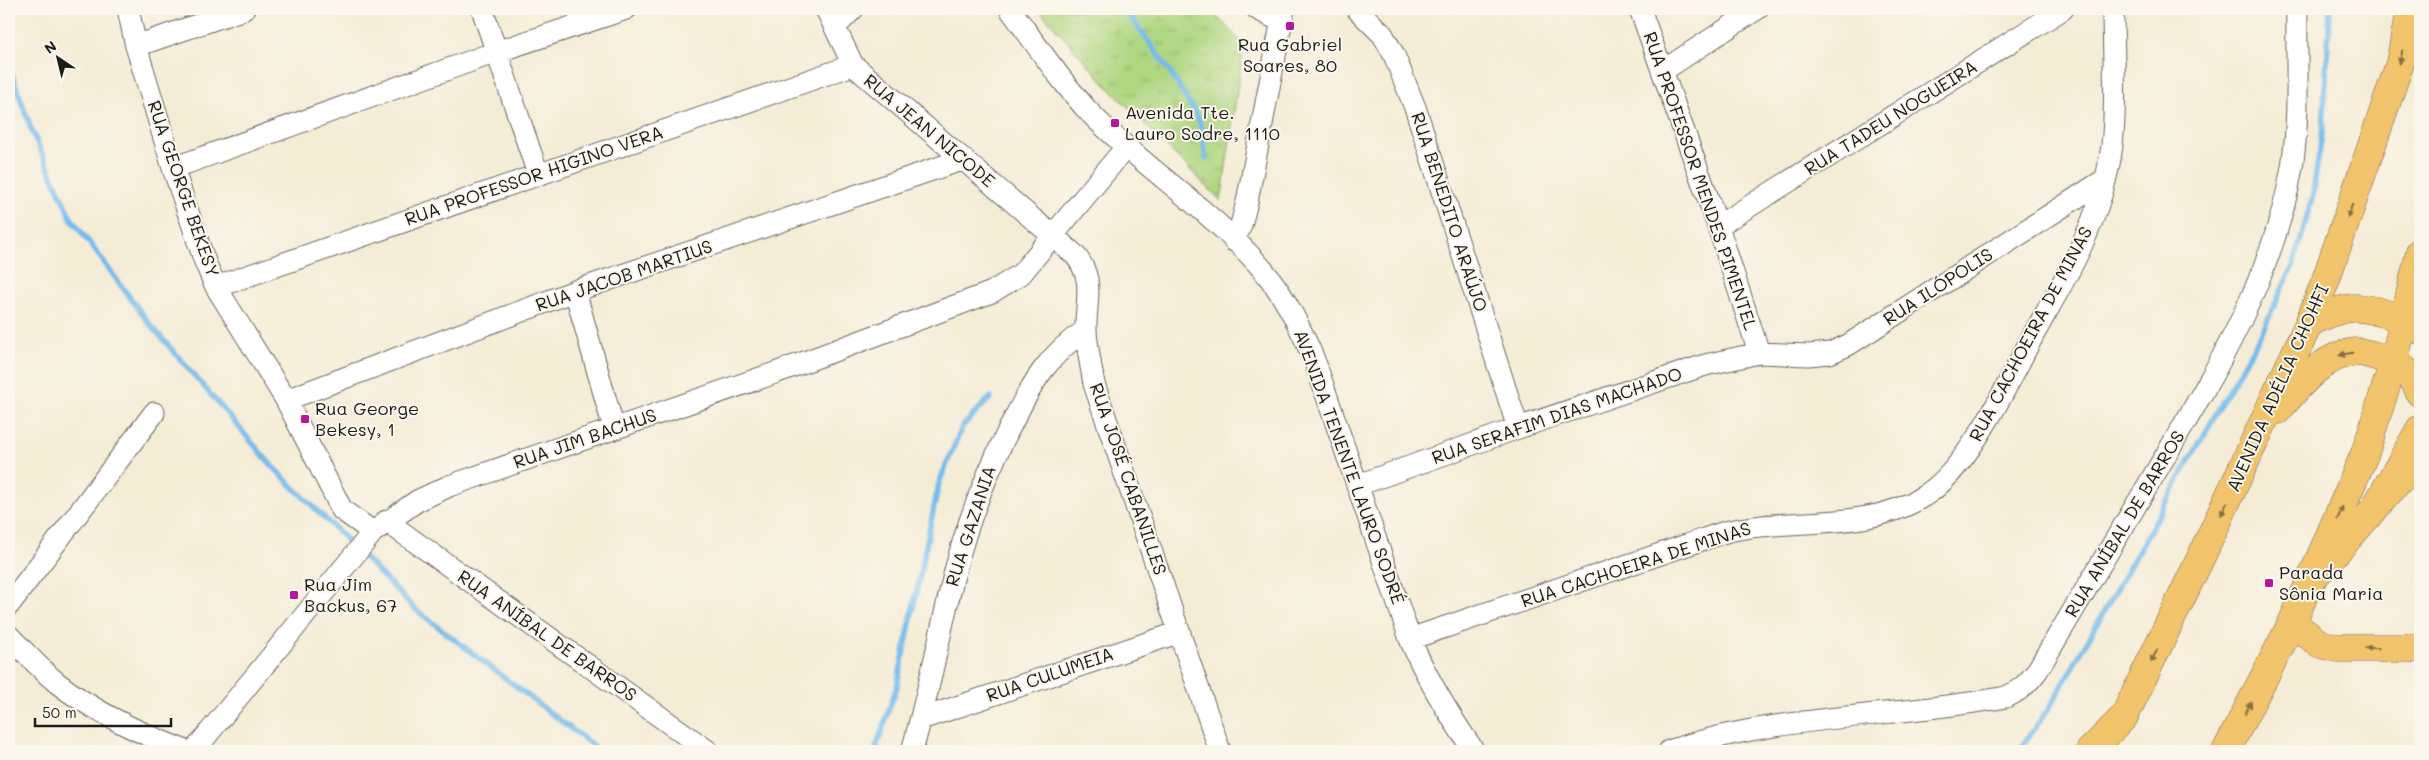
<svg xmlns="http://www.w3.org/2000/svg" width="2429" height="760" font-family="Mali,sans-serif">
  <defs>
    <pattern id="park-tufts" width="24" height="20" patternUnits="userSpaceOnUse" patternTransform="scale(1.25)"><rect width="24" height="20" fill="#afd680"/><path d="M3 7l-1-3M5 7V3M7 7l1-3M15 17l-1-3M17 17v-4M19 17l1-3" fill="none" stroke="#96b76e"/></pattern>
  </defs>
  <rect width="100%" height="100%" fill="#fbf7ec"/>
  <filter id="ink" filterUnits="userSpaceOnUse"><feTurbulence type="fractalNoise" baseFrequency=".02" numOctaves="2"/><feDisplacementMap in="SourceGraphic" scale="10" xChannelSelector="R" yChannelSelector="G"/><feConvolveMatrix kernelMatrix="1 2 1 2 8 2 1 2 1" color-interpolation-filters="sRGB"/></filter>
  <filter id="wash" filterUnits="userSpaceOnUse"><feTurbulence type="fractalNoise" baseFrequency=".0096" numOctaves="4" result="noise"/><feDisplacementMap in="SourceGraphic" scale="20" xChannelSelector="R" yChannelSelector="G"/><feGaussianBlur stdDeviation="1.12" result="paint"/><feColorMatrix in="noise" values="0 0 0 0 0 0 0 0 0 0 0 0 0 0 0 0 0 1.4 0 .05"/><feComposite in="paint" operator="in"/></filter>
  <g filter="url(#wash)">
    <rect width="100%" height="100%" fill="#f5ecd6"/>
    <path fill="url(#park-tufts)" stroke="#66794e" d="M1038 9H1209L1244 44 1221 201 1109 88Z"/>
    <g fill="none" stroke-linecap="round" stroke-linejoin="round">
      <path stroke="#74bcec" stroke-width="5.5" d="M1125 9 1167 67 1199 119 1206 158
        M9 65 31 129 71 218 149 323 274 468 354 547
        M361 554 415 609 600 751
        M875 751 897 686 939 483 962 427 991 397
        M2018 751 2050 707 2261 334 2294 264 2312 199 2323 128 2330 9"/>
    </g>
  </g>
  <g filter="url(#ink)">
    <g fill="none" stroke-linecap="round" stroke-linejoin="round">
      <defs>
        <path id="minor" d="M128 9 136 46 173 168 205 262 216 287 286 400 342 510 373 532
          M482 9 538 174
          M826 9 853 65 1075 255C1096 280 1085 301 1086 330 1087 348 1091 366 1094 384L1220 751
          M1010 9C1036 44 1061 82 1091 114 1145 169 1213 211 1263 270 1286 297 1301 329 1315 362L1410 639C1427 680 1449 715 1474 751
          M1257 9 1282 22
          M1357 9 1383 35 1394 55 1416 110 1518 428
          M1640 9 1718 226 1759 353
          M835 27 853 9
          M136 46 244 9
          M1664 70 1757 9
          M173 168 496 52 626 9
          M1718 226 2063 9
          M1234 241 1241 225 1247 202 1284 9
          M216 287 853 65
          M575 291 614 429
          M286 400 575 291 964 159
          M1358 485 1518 428 1705 365 1759 353 1808 355 1830 353 1848 345 2104 180
          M386 521 708 751
          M9 605 154 413
          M9 636C24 651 39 668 56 682 94 712 141 734 186 751
          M1410 639 1725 532C1789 516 1866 533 1924 496 1969 469 2010 379 2035 332 2050 305 2067 277 2080 249 2095 217 2108 180 2112 145 2117 100 2113 54 2113 9
          M921 719 1180 632
          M194 751 373 532 417 501 449 486 775 373 992 292 1021 274 1126 147
          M912 751C929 692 940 631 955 571 968 519 988 470 1012 423 1031 385 1049 353 1086 330
          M1669 751C1778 714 1894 718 2006 697 2020 691 2028 683 2037 671 2077 604 2117 537 2157 470 2213 376 2274 277 2292 167 2300 116 2296 61 2297 9"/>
        <path id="major" d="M2404 319 2420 330
          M2314 577 2420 457
          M2292 623 2320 644 2337 648H2420"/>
        <path id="highway" d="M2309 323C2351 301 2360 306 2404 319
          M2278 410C2298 387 2323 354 2356 352 2365 352 2375 356 2383 358 2402 363 2413 375 2420 393
          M2375 508 2420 429
          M2090 751 2124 717 2202 555 2309 323 2325 282 2400 63 2410 9
          M2226 751 2292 623 2365 453 2394 361 2420 252"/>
      </defs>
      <use href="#minor" stroke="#68655d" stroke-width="23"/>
      <use href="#major" stroke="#68655d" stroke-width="29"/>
      <use href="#highway" stroke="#68655d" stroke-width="29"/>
      <use href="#minor" stroke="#fff" stroke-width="21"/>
      <use href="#major" stroke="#f1c36a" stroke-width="28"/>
      <use href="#highway" stroke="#f1c36a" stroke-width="28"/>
    </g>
    <defs><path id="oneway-solid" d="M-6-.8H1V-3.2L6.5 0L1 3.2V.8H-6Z" transform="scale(1.25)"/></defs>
    <g fill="#867043">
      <use href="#oneway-solid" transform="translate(2401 57) rotate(101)"/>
      <use href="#oneway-solid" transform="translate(2350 211) rotate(109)"/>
      <use href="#oneway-solid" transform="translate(2346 354) rotate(168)"/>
      <use href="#oneway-solid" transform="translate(2224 509) rotate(115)"/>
      <use href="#oneway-solid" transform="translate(2340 513) rotate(-68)"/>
      <use href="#oneway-solid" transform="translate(2372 648) rotate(-179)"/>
      <use href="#oneway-solid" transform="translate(2154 656) rotate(116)"/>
      <use href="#oneway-solid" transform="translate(2248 708) rotate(-63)"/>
    </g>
  </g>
  <g fill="#b5179e" stroke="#fbf7ec" stroke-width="2">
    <rect x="1285" y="21" width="10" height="10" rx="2.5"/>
    <rect x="1110" y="118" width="10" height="10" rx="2.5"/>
    <rect x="300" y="414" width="10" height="10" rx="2.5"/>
    <rect x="2264" y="578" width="10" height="10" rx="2.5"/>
    <rect x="289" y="590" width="10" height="10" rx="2.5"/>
  </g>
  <g text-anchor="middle" stroke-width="4" stroke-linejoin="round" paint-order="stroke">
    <g font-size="18" fill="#1c1c1c" stroke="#fbf7ec" text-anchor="start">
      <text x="1290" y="51" text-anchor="middle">Rua Gabriel<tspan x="1290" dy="21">Soares, 80</tspan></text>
      <text x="1125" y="119">Avenida Tte.<tspan x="1125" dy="21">Lauro Sodre, 1110</tspan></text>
      <text x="315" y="415">Rua George<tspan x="315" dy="21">Bekesy, 1</tspan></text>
      <text x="2279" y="579">Parada<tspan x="2279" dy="21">Sônia Maria</tspan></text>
      <text x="304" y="591">Rua Jim<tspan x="304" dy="21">Backus, 67</tspan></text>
    </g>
    <g font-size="18" fill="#1c1c1c" stroke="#fbf7ec">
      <text transform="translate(1891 118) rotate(-32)" y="6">RUA TADEU NOGUEIRA</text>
      <text transform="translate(929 131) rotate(40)" y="6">RUA JEAN NICODE</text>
      <text transform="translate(534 176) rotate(-19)" y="6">RUA PROFESSOR HIGINO VERA</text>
      <text transform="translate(1700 181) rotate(71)" y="6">RUA PROFESSOR MENDES PIMENTEL</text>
      <text transform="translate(183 189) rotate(71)" y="6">RUA GEORGE BEKESY</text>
      <text transform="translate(1449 212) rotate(72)" y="6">RUA BENEDITO ARAÚJO</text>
      <text transform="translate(624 276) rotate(-19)" y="6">RUA JACOB MARTIUS</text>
      <text transform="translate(1938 287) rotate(-33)" y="6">RUA ILÓPOLIS</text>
      <text transform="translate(2031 334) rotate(-62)" y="6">RUA CACHOEIRA DE MINAS</text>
      <text transform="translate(2278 388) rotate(-66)" y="6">AVENIDA ADÉLIA CHOHFI</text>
      <text transform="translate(1557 416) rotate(-19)" y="6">RUA SERAFIM DIAS MACHADO</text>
      <text transform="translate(585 439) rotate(-19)" y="6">RUA JIM BACHUS</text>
      <text transform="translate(1349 467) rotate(70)" y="6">AVENIDA TENENTE LAURO SODRÉ</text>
      <text transform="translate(1128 479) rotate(71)" y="6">RUA JOSÉ CABANILLES</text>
      <text transform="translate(2125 524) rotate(-59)" y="6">RUA ANÍBAL DE BARROS</text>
      <text transform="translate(971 526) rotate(-72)" y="6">RUA GAZANIA</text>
      <text transform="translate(1636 565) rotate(-18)" y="6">RUA CACHOEIRA DE MINAS</text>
      <text transform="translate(547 636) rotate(35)" y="6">RUA ANÍBAL DE BARROS</text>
      <text transform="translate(1050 675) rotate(-19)" y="6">RUA CULUMEIA</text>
    </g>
  </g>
  <rect width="2429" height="760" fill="none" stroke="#fbf7ec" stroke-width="30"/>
  <g transform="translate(58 58) rotate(325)" stroke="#fbf7ec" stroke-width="4" paint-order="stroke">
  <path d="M0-4L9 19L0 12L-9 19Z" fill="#1c1c1c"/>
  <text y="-8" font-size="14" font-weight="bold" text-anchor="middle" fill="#1c1c1c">N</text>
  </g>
  <path d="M35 718v8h136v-8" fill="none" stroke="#1c1c1c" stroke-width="2.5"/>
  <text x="42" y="718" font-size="15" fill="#1c1c1c" stroke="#fbf7ec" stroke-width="4" paint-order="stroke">50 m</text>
</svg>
